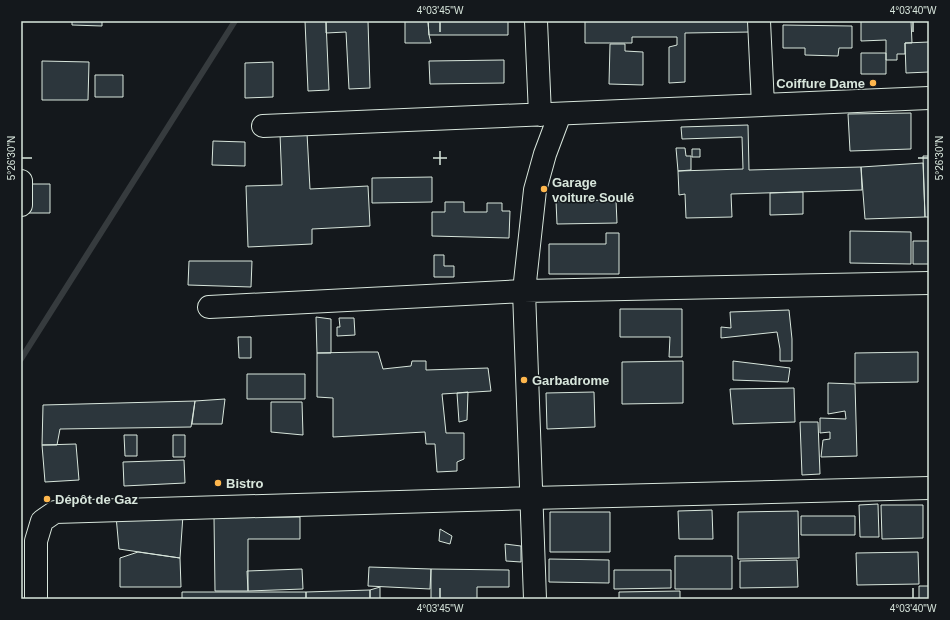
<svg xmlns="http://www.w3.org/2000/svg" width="950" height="620" font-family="Arial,sans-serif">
  <rect width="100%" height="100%" fill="#14181c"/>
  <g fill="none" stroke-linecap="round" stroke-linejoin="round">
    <path stroke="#363b3e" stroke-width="6" d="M21 359 235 21"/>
  </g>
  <path fill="#2c363c" stroke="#d8e6dc" d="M72 21H102V26L72 25Z
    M305 21H326L329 90 308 91Z
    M326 21H368L370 88 349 89 346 32 326 33Z
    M405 21H428L429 35 431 43H405Z
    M428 21H508V35H429Z
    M585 21H751V32L685 33V82L669 83V47L677 45V37H632V43H585Z
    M861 21H911L912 43H905V54H897V60H886V40L861 41Z
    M783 25 852 26V48H839L838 56 805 55V48H783Z
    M929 42V72L906 73 905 43Z
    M610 44H625V51L643 52V85L609 84Z
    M861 53H886V74H861Z
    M504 60V83L430 84 429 61Z
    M42 61 89 62 88 100H42Z
    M273 62V97L245 98V63Z
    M95 75H123V97H95Z
    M911 113V149L850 151 848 114Z
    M748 125 749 170 861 167 862 190 731 194 732 217 686 218 685 194 679 195 678 171 743 169 742 137 682 139 681 127Z
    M307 133 310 189 368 186 370 226 312 229V244L248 247 246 186 282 185 280 134Z
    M213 141 245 142V166L212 165Z
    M676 148H685L686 156H691V170L678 171Z
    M692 149H700V157H692Z
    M923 156H929V217H925Z
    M923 163 925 217 865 219 861 167Z
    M432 177V202L372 203V178Z
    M24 184H50V213H24Z
    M803 192V214L770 215V193Z
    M616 200 617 223 557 224 556 201Z
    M445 202H464V212H487V203H502V211H510L509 238 432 236V212H445Z
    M850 231 911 232V264L850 263Z
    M606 233H619V274H549V244H606Z
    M913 241H929V264H913Z
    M434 255H444V266H454V277H434Z
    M189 261H252L251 287 188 285Z
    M620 309H682V357H669L670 337H620Z
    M789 310 792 339V361H780V349L777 332 721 338V327L731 328 730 312Z
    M316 317 331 319V353H317Z
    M339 318H354L355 335 337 336V327H340Z
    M238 337H251V358H239Z
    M361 352H378L383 369 411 366 412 361H426V370L488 368 491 391 442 394 446 433H464V459L457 462V471L437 472 435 444H426L425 432 333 437V398L317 397V353Z
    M918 352V382L855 383V353Z
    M683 361V403L622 404V362Z
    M733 361 790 368 788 382 733 380Z
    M247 374H305V399H247Z
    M828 383 855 384 857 456 821 457 823 440 830 439V432L820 433V418L846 419 845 411 828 414Z
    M794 388 795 422 733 424 730 389Z
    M468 392 467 420 459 422 457 393Z
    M594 392 595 427 547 429 546 393Z
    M225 399 222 424H192L195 401Z
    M195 401 191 427 60 429 57 445H42L43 405Z
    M271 402H302L303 435 271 432Z
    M800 422H818L820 474 802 475Z
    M124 435H137V456H125Z
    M173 435H185V457H173Z
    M76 444 79 480 45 482 42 445Z
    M184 460 185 483 124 486 123 462Z
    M878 504 879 537H860L859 505Z
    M881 505H923V538L882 539Z
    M712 510 713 539H679L678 511Z
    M798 511 799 558 738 559V512Z
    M550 512H610V552H550Z
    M183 515 180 558 119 549 116 516Z
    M801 516H855V535H801Z
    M300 517V539H248V591H215L214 518Z
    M440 529 452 536 450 544 439 541Z
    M505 544 521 546V562L506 561Z
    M138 552 180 558 181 587H120V558Z
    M918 552 919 584 857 585 856 553Z
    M675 556H732V589H675Z
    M549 559 609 560V583L549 582Z
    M797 560 798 587 740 588V561Z
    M369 567 431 569 430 589 368 586Z
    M302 569 303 589 248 591 247 571Z
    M431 569 509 570V587H477V599H431Z
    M614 570H671V588L614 589Z
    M919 586H929V599H919Z
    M380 587V599H370V590Z
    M370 590V599H306V592Z
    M680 591V599H619V592Z
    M182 592H306V599H182Z"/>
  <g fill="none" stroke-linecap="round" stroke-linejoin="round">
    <defs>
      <path id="minor" d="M536 21 540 115
        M759 21 763 105
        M263 126 929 98
        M21 181V205
        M209 307 524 291 929 283
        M36 599V541L42 521 55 512 532 498 929 488
        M535 599 524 291 535 190 545 154 560 114"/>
    </defs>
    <use href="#minor" stroke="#d8e6dc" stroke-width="24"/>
    <use href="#minor" stroke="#14181c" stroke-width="22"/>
  </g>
  <path fill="none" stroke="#d8e6dc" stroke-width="1.5" d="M440 22V32M913 22V32M440 151V165M22 158H32M433 158H447M918 158H928M440 588V598M913 588V598"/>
  <g fill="#ffb74d" stroke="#14181c" stroke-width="1.5">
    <circle cx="873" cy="83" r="4"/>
    <circle cx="544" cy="189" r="4"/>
    <circle cx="524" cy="380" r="4"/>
    <circle cx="218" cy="483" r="4"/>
    <circle cx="47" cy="499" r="4"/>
  </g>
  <g text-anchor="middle" stroke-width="3" stroke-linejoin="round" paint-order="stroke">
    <g font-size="13" font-weight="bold" fill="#d8e6dc" stroke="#14181c" text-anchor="start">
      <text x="865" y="88" text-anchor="end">Coiffure Dame</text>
      <text x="552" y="187">Garage<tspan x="552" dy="15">voiture Soulé</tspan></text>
      <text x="532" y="385">Garbadrome</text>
      <text x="226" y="488">Bistro</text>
      <text x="55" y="504">Dépôt de Gaz</text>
    </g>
  </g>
  <rect width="950" height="620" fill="none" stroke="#14181c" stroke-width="44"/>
  <rect x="22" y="22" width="906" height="576" fill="none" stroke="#d8e6dc" stroke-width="1.5"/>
  <g font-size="10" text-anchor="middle" fill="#d8e6dc">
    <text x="440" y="14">4°03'45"W</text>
    <text x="913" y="14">4°03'40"W</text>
    <text transform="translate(11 158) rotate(-90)" y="4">5°26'30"N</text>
    <text transform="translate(939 158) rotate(-90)" y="4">5°26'30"N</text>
    <text x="440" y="612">4°03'45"W</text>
    <text x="913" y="612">4°03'40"W</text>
  </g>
</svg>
